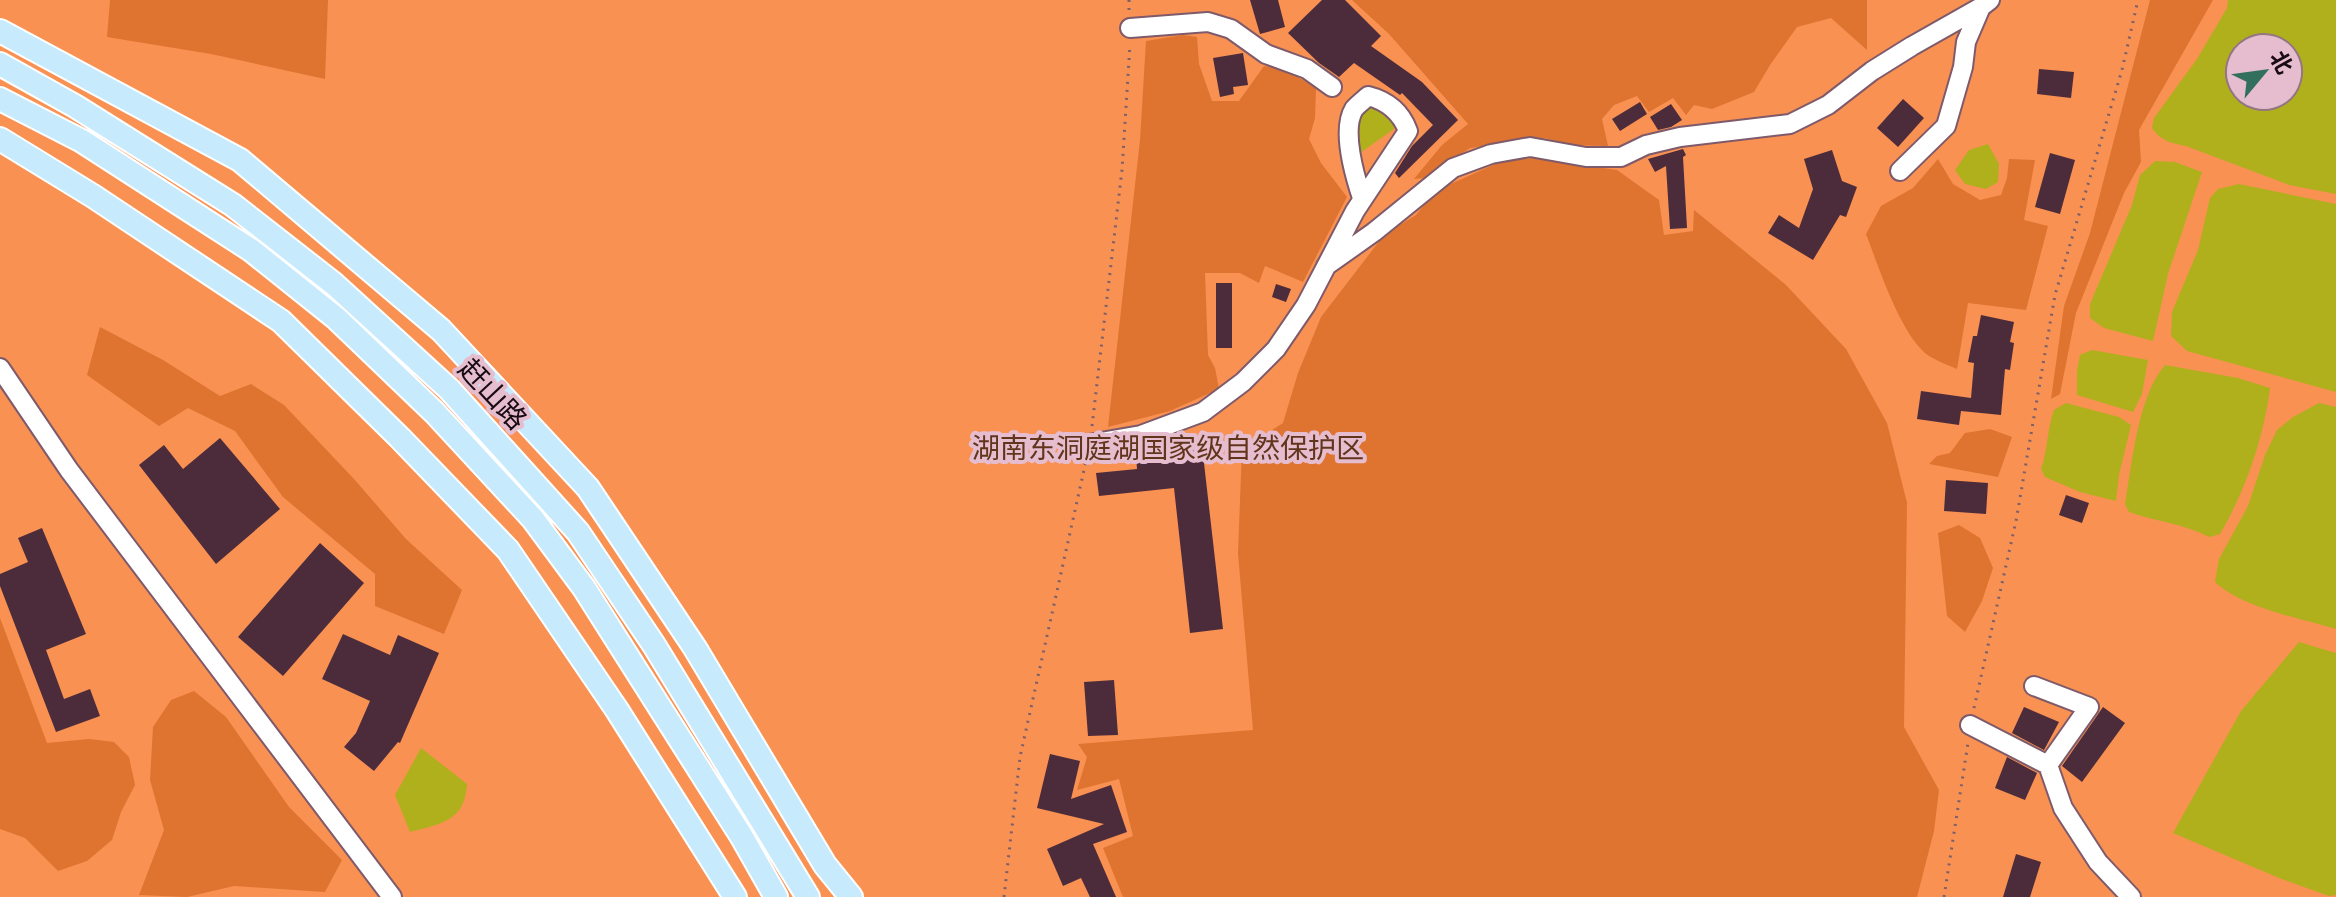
<svg xmlns="http://www.w3.org/2000/svg" width="2336" height="897" font-family="'Golos Text','Noto Sans SC',sans-serif">
  <rect width="100%" height="100%" fill="#e6bdcf"/>
  <path fill="#f99152" fill-rule="evenodd" d="M0 0H2336V897H0ZM2240 48H2288V96H2240Z"/>
  <path fill="#de742f" d="M110 0H328L325 79 211 54 107 37Z
    M1352 0H1867V50L1831 18 1797 27 1770 65 1754 92 1712 109 1694 105 1686 115 1673 98 1649 112 1637 96 1614 105 1602 119 1608 146 1569 145 1545 138 1470 148 1425 178 1414 179 1442 145 1468 124 1389 34Z
    M2150 0H2213L2139 130 2141 162 2124 193 2076 313 2060 394 2051 399 2064 306 2090 233Z
    M1183 35 1197 37 1199 64 1212 101H1239L1264 66 1286 70 1316 88 1315 118 1309 139 1321 163 1347 197 1303 282 1265 266 1259 283 1240 273H1205L1208 355 1215 368 1219 389 1170 411 1108 427 1140 140 1146 41Z
    M1532 158 1617 170 1659 200 1664 235 1693 231 1694 210 1786 285 1846 349 1887 423 1907 503 1904 727 1939 790 1934 831 1917 897H1123L1103 848 1133 836 1119 779 1077 790 1087 757 1078 744 1253 730 1238 553 1242 449 1283 423 1298 373 1321 317 1384 235 1416 215 1427 201 1446 186 1500 162Z
    M1938 159 1953 184 1980 200 2001 195 2007 178 2009 159 2035 160 2024 220 2048 226 2026 310 1968 303 1957 369C1948 365 1937 361 1929 356 1901 337 1878 265 1866 234L1881 206 1913 188Z
    M100 327 163 360 220 396 251 384 284 405 354 479 406 539 462 590 444 634 375 606V574L283 497 235 431 188 408 159 426 87 375Z
    M1990 429 2012 437 1998 477 1929 464 1937 456 1950 453 1965 433Z
    M1959 525 1980 538 1993 568 1982 601 1965 632 1947 616 1938 533Z
    M0 618 47 743 89 739 114 742 129 757 135 785 121 812 112 840 87 861 58 871 25 838 0 829Z
    M194 691 226 717 289 807 342 860 325 892 234 886 187 897 139 895 164 830 150 780 153 727 171 700Z"/>
  <path fill="#b0b01c" fill-rule="evenodd" d="M2228 0H2336V194L2289 185 2186 146C2171 143 2161 141 2152 128L2154 118 2197 59 2227 8ZM2240 48H2288V96H2240Z
    M1371 105 1394 118V129L1360 153C1354 134 1356 119 1371 105Z
    M1988 144 1999 164 1998 182 1986 189 1965 184 1955 170 1969 150Z
    M2155 161 2175 162 2202 172 2168 274 2153 341 2104 328 2090 318V304L2132 205 2140 175Z
    M2239 184 2336 204V392L2187 351 2171 336 2172 312 2198 250 2210 198 2218 189Z
    M2092 350 2148 360 2142 394 2133 412 2077 395V371L2080 355Z
    M2165 365 2238 378 2270 388C2264 437 2245 492 2220 534L2209 537C2185 524 2155 521 2129 512L2125 504C2132 463 2138 396 2165 365Z
    M2066 403 2119 417 2131 425 2119 475 2116 501 2080 492 2045 477 2041 469C2048 449 2047 429 2054 410Z
    M2319 403 2336 407V629C2299 618 2243 608 2215 582L2219 559 2248 506 2265 455 2277 430 2293 417Z
    M2299 642 2336 653V895L2329 896 2279 878 2173 833 2241 711Z
    M421 748 467 784C465 821 441 824 410 832L395 795Z"/>
  <path fill="#4c2c3b" d="M1250 0H1278L1285 27 1260 34Z
    M1322 0H1345L1381 36 1371 46 1422 82 1458 120 1399 178 1395 173 1412 146 1433 125 1402 93 1400 95 1354 63 1339 77 1319 63 1288 33Z
    M1243 53 1248 85 1233 87 1234 94 1220 97 1213 58Z
    M2039 69 2074 72 2071 98 2037 94Z
    M1903 99 1924 118 1898 147 1877 128Z
    M1640 102 1647 114 1620 131 1612 119Z
    M1671 104 1682 120 1671 127 1658 130 1650 117Z
    M1683 149 1686 155 1683 157 1687 228 1670 229 1666 166 1655 172 1648 159Z
    M1832 150 1842 181 1857 187 1846 217 1840 215 1813 260 1768 233 1779 215 1799 228 1813 189 1804 159Z
    M2050 153 2075 160 2060 214 2035 207Z
    M1216 283H1232V348H1216Z
    M1276 284 1291 289 1286 302 1272 297Z
    M1981 315 2014 322 2010 342 2014 343 2010 370 2005 369 2001 415 1961 411 1959 425 1917 419 1921 391 1971 398 1974 363 1968 362 1973 336H1977Z
    M1201 437 1223 629 1190 633 1174 488 1099 496 1096 473 1137 469 1136 455 1170 451 1168 440Z
    M220 438 280 509 216 564 139 465 164 445 183 469Z
    M1946 480 1988 483 1986 514 1944 511Z
    M2066 495 2089 503 2082 523 2059 515Z
    M42 528 86 634 46 650 64 699 90 689 100 716 56 732 0 586V574L28 562 18 538Z
    M320 543 364 583 283 676 238 637Z
    M343 634 390 655 398 635 439 653 400 743 398 742 374 771 344 747 356 733 370 701 322 679Z
    M1114 680 1118 735 1088 736 1084 682Z
    M2024 707 2059 722 2044 750 2012 733Z
    M2103 707 2125 723 2082 782 2062 766Z
    M1050 754 1080 761 1071 799 1111 785 1127 832 1093 844 1116 897H1090L1081 878 1063 886 1047 849 1104 824 1037 808Z
    M2007 757 2037 773 2025 800 1995 788Z
    M2016 854 2041 862 2030 897H2003Z"/>
  <g fill="none" stroke-linecap="round" stroke-linejoin="round">
    <defs>
      <path id="minor" d="M1130 28 1208 22 1231 29 1266 54 1307 69 1332 87
        M1900 171 1946 126 1963 67 1966 42 1981 7
        M1326 266 1374 232 1453 168 1491 154 1530 147 1586 157H1621L1646 145 1680 137 1790 124 1828 105 1872 71 1912 46 1981 7 1990 0
        M0 368 69 470 392 897
        M1089 444 1141 435 1203 412 1243 382 1276 349 1306 305 1355 211 1408 131C1401 112 1388 101 1368 96 1364 100 1357 105 1354 109 1341 130 1355 177 1362 198
        M2034 686 2089 707 2048 765
        M1970 725 2048 765 2063 808 2098 862 2131 897"/>
      <path id="major" d="M0 31 240 160 441 330 588 488 695 648 825 865 851 897
        M0 64 75 106 233 205 334 284 449 389 578 532 654 645 808 897
        M0 99 82 141 251 250 336 318 434 412 533 519 584 588 742 837 776 897
        M0 139 93 196 281 321 400 438 508 550 617 710 735 897"/>
    </defs>
    <use href="#minor" stroke="#7e5a6a" stroke-width="22"/>
    <use href="#major" stroke="#fff" stroke-width="26"/>
    <path stroke="#7b606c" stroke-width="3" stroke-dasharray="2 6" stroke-linecap="butt" d="M1129 0V12
      M1092 426 1122 170 1130 44
      M1974 708 2016 521 2055 295 2122 70 2138 0
      M1004 897 1020 757 1086 461
      M1944 897 1968 743"/>
    <use href="#minor" stroke="#fff" stroke-width="18"/>
    <use href="#major" stroke="#c7ebfd" stroke-width="22"/>
  </g>
  <g text-anchor="middle" stroke-width="8" stroke-linejoin="round" paint-order="stroke">
    <g font-size="28" fill="#190b12" stroke="#e6bdcf">
      <text transform="translate(493 394) rotate(47)" y="10">赶山路</text>
    </g>
    <g font-size="28" fill="#61351b" stroke="#e6bdcf">
      <text x="1168" y="458">湖南东洞庭湖国家级自然保护区</text>
    </g>
  </g>
  <g transform="translate(2264 72) rotate(61)"><circle r="38" fill="#e6bdcf" stroke="#947683" stroke-width="2"/>
  <path d="M0-6L14 30L0 20L-14 30Z" fill="#326f5c"/>
  <text y="-12" font-size="22" font-weight="bold" text-anchor="middle" fill="#190b12">北</text>
  </g>
</svg>
